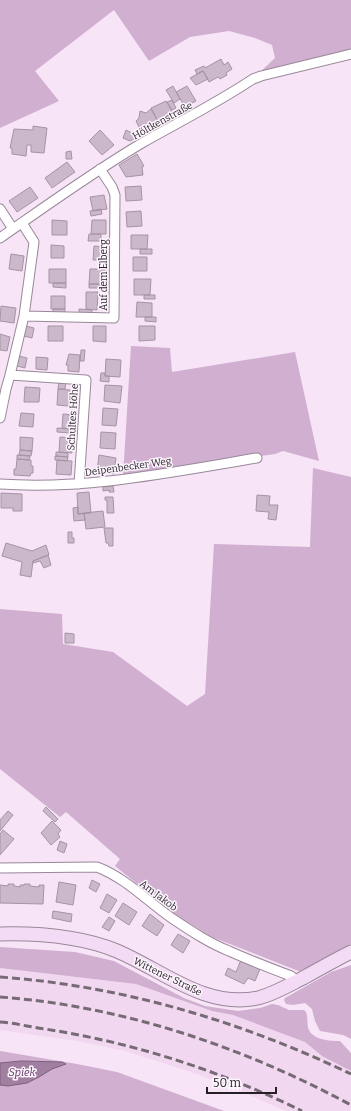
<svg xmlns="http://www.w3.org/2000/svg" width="351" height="1111" font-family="Bitter,serif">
  <rect width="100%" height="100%" fill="#f7e4f6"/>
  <path fill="#f1d8f0" d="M0 968 136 984 212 1011 233 1015 305 1042 322 1056 351 1071V1111H286L231 1087 194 1073 125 1051 77 1041 0 1030Z"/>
  <path fill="#d1afd1" d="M0 0H351V53L258 74 275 58 272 45 255 38 229 31 190 37 149 61 114 10 35 71 59 101 0 128Z
    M131 346 170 348 172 372 295 352 319 461 283 451 275 454 123 476Z
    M313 468 351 477V944L301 972 212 937 174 914 115 866 120 859 66 812 60 817 0 769V609L62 614 63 644 113 652 187 706 205 694 214 544 310 547Z
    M0 947 75 952 114 961 184 998 205 1006 238 1011 260 1008 272 1004 278 1005 289 1010H304L306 1012C308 1017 307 1023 308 1028 312 1040 329 1041 340 1041L351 1053V1071L322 1056 305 1042 233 1015 212 1011 136 984 0 968Z
    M351 965V1039L343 1035 320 1031 315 1021 312 1009 305 1003 293 1005 286 1004 284 1000 285 998 331 972Z
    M0 1051 77 1064 117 1072 224 1111H0Z"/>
  <path fill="#a17fa1" stroke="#7c627c" d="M21 1061 62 1062 66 1064 52 1069 39 1077 27 1083 8 1086 0 1085V1063Z"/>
  <path fill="#cbb9cb" stroke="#a694a6" d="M221 59 224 65 228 62 232 69 226 73 227 75 220 79 218 77 209 82 203 71 197 74 195 70 204 66 205 68Z
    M203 71 208 79 196 85 190 78Z
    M173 86 180 99 174 103 166 90Z
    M187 86 196 101 185 107 176 92Z
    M172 100 176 108 172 110 167 102Z
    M166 101 173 113 158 121 151 108Z
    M151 109 158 122 144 130 143 128 140 129 136 121 139 118 140 111 146 113Z
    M33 126 47 128 44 153 31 152V145H27L26 156 12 154V148H10L14 129 33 130Z
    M100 130 114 145 102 155 89 141Z
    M126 130 134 134 136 138 130 141 123 138Z
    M71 151 72 159H66V152Z
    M137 154 144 166 142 167 143 175 126 177 119 165Z
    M67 162 75 172 52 188 45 178Z
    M141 186 142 200 126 201 125 187Z
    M30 187 38 198 17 212 9 201Z
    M104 195 107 209 93 211 90 197Z
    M101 209 102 214 91 216 90 211Z
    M141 211 142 226 127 227 126 212Z
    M52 220 67 221V235H52Z
    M92 220H106V234H91Z
    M89 234H101V241H88Z
    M131 235H148L147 249H131Z
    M51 245 64 246V258H51Z
    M94 246 107 247V260H93Z
    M140 249H152V254H140Z
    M11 254 24 256 22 271 9 269Z
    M133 257H147V271H133Z
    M49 269H66V283H49Z
    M90 269H107L106 284H89Z
    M134 279H151L150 295H134Z
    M53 283H66V288L53 287Z
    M89 284H100V288H89Z
    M86 292H98L97 310 86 309Z
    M144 295H155V299H144Z
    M51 296H65V309H51Z
    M137 302 152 303V317H136Z
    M1 306 16 308 14 323 0 321Z
    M53 309H65V314H53Z
    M79 309 92 310V314H79Z
    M145 317H156V322L145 321Z
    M26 326 34 328 32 338 24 336Z
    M48 326H63V341H48Z
    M93 326H106V342L93 341Z
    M139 326H155V340L139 341Z
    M0 334 10 337 7 351 0 350Z
    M81 350H85L84 361H80Z
    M69 354 80 355 79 372 68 371V365H66Z
    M19 356 27 358 25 368 17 366Z
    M36 357 48 358 47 370 36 369Z
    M106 359 121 360 120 377 105 376Z
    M101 373H105V376H109V382L100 381Z
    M59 381 66 382 65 389H58Z
    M105 385 122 386 120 403 104 401Z
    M25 387 40 388 39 402H24Z
    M58 389 70 390 69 406 57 405Z
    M103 408 118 409 116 426 102 425Z
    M21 413 34 414 33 427 19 426Z
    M63 414 75 415 74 429 62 428Z
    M57 428 69 429V433L57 432Z
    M101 432 116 433 115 449 100 448Z
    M20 437 33 438 32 451 20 450Z
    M60 437 73 438 72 453 59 452Z
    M20 450 32 451 31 456 19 455Z
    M56 452 68 453V457L56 456Z
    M17 455 30 456 29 460 17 459Z
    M99 455 116 458 114 474 97 471Z
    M55 456 68 457 67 461 55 460Z
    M17 459 31 460V466H33V473H31L30 476 14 475V469H16Z
    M57 460 72 461 71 475 56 474Z
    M113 486 114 492H109V490L103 491V487Z
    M89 492 91 513 78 514 77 493Z
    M1 493 22 494V511H13V508H1Z
    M257 495 270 496 269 505H278L276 520 268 519 269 512 256 511Z
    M105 497H113L114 513H107V500H105Z
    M78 507V514L84 513 85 520 74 521 73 508Z
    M103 511 105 527 86 529 84 513Z
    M104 528H113V546H109L108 543H106Z
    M68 532H72V538H74V543H68Z
    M6 543 32 551 46 545 49 555 33 561 31 577 20 575 22 562 2 556Z
    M48 555 51 565 44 568 40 561 33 563V561Z
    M65 633 74 634V643H65Z
    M46 807 58 819 55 822 43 811Z
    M8 811 13 815 0 831V820Z
    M52 821 61 830 58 834 60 837 51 845 41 833Z
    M3 830 14 839 0 855V834Z
    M60 841 67 844 64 853 57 850Z
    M92 880 100 884 96 892 89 888Z
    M59 882 76 885 73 905 56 902Z
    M8 884H14V886L20 887V885H24V884H30V886L39 887V885H44L43 904 0 903V885L8 886Z
    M107 894 117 900 109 913 100 908Z
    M123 903 137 912 129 925 115 916Z
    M53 911 72 914 71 922 52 918Z
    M150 914 164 925 157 936 142 926Z
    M109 917 115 921 109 931 102 927Z
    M178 934 190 941 183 953 171 945Z
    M241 960 260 969 255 981 248 978 244 984 225 975 228 968 236 972Z"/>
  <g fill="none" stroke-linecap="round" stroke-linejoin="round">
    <defs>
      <path id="street" d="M0 209 13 229
        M0 238C46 206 93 172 142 143 179 122 217 103 253 79L261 76 351 54
        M24 316 114 318 115 195 112 187 100 169
        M10 375 24 316 34 242 22 223
        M0 418 6 389 10 375 86 380 79 484
        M0 484C87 490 172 472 257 458
        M0 868 97 867C126 878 148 902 173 919 191 931 209 943 229 951 249 960 270 968 291 976L297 981"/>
      <path id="secondary" d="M0 934C40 933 80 936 117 951 162 970 205 1009 258 998 274 994 289 985 303 978 319 969 335 960 351 952"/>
    </defs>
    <use href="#street" stroke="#989" stroke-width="11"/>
    <use href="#secondary" stroke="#989" stroke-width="15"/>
    <use href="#street" stroke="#fff" stroke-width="9"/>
    <use href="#secondary" stroke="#f4dbf5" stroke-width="13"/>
    <path stroke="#766a75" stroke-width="3" stroke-dasharray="8 4" stroke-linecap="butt" d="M0 977C123 986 240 1021 351 1074
      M0 997C123 1006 243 1047 351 1105
      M0 1022C15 1023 30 1027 45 1029 135 1043 221 1071 302 1111"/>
  </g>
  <g text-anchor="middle" stroke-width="3" stroke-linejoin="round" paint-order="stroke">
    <g font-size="10" fill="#261f26" stroke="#fdf5fd">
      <text transform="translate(162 120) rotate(-29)" y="4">Höltkenstraße</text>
      <text transform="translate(103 275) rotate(-90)" y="4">Auf dem Elberg</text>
      <text transform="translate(72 417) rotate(-87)" y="4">Schultes Höhe</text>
      <text transform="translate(128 466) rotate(-8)" y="4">Deipenbecker Weg</text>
      <text transform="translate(159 895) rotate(37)" y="4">Am Jakob</text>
      <text transform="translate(168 976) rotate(26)" y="4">Wittener Straße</text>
    </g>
    <g font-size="11" font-style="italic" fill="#623664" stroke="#fdf5fd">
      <text x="22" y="1076">Spiek</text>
    </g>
  </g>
  <path d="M207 1087v6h69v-6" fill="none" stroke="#261f26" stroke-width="2"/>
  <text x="213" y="1087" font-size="12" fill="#261f26" stroke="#fdf5fd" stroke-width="3" paint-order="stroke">50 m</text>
</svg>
